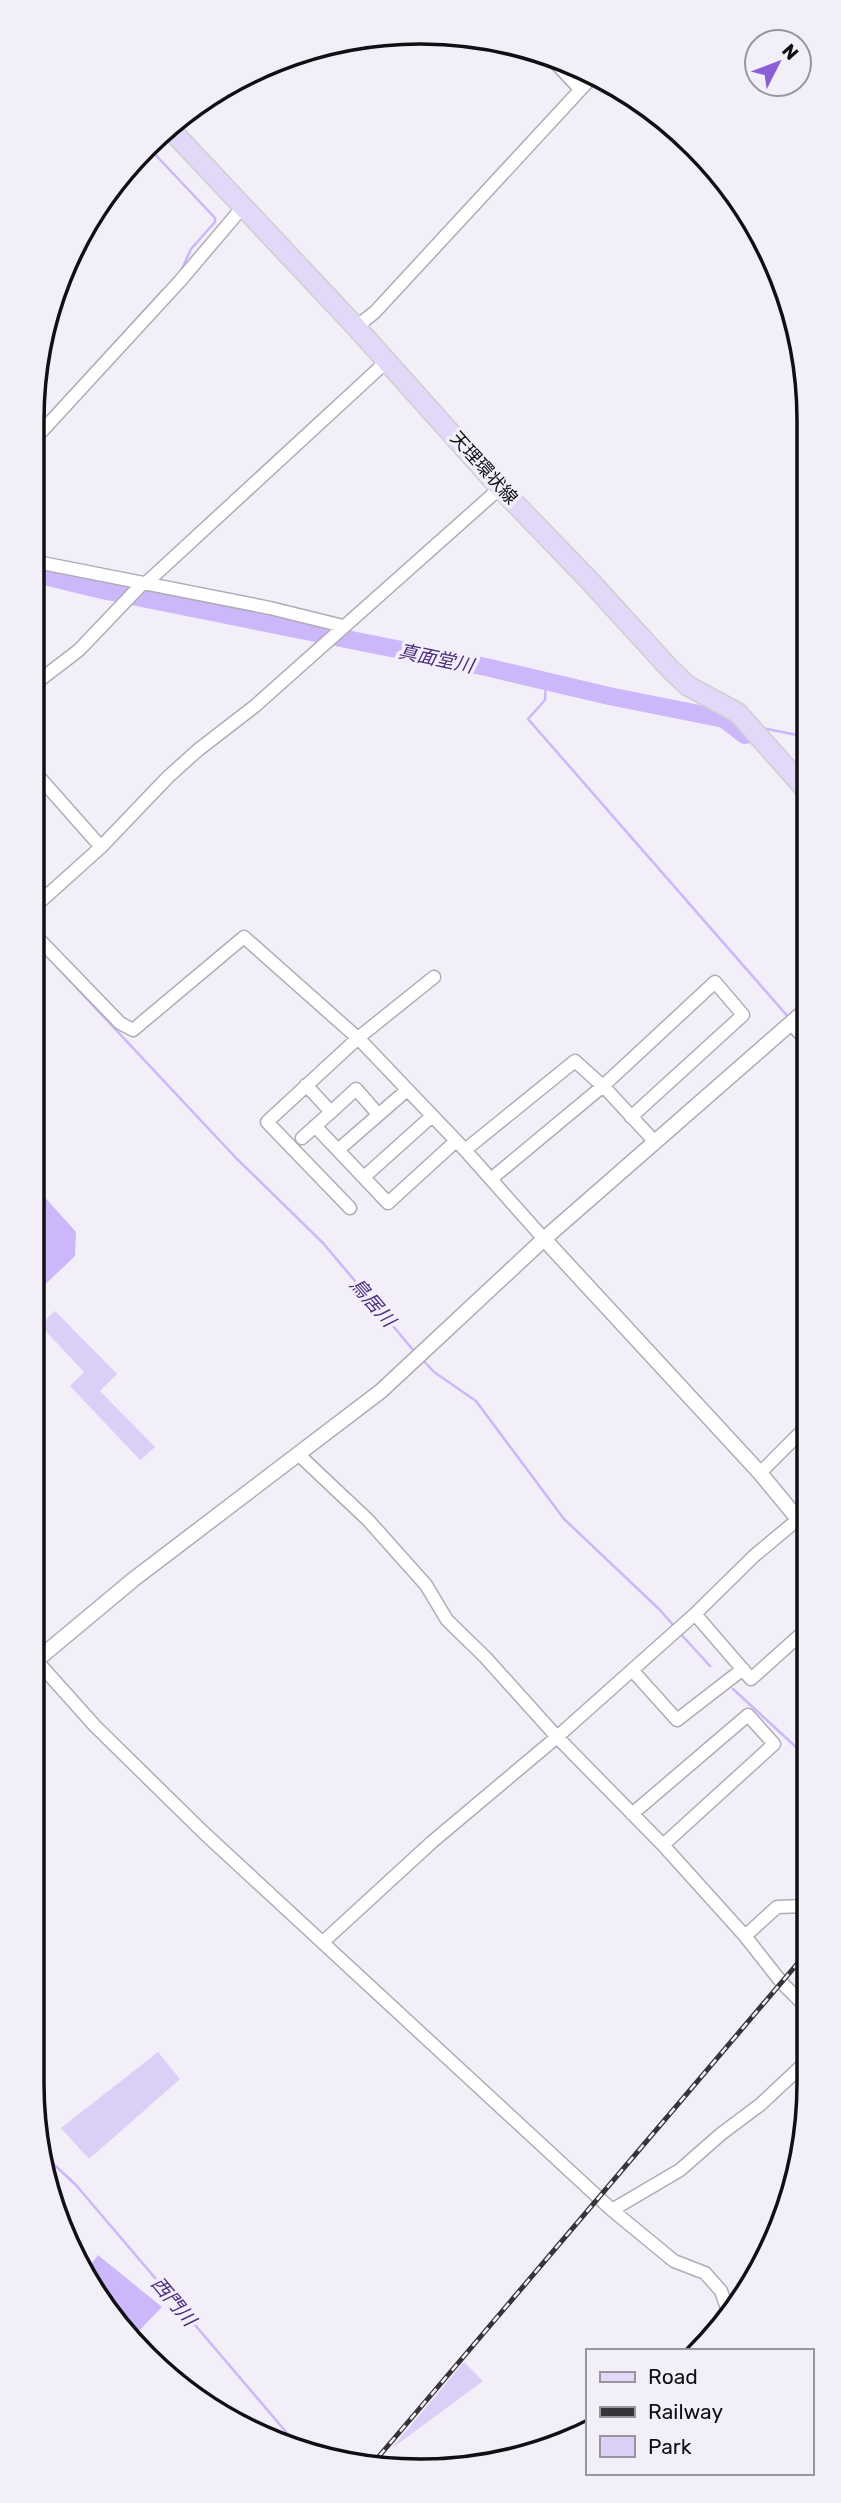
<svg xmlns="http://www.w3.org/2000/svg" width="841" height="2503" font-family="Rubik,'Noto Sans JP',sans-serif">
  <style>
    .green { fill: #dbcff7 }
    .water { fill: #cdb7fb }
    .lines { fill: none; stroke-linecap: round; stroke-linejoin: round }
    .stream { stroke: #cdb7fb; stroke-width: 2.5 }
    .river { stroke: #cdb7fb; stroke-width: 18 }
    .minor-casing { stroke: #afacb6; stroke-width: 15 }
    .tertiary-casing { stroke: #afacb6; stroke-width: 17 }
    .primary-casing { stroke: #cfcfd0; stroke-width: 22 }
    .minor { stroke: #fff; stroke-width: 12 }
    .tertiary { stroke: #fff; stroke-width: 14 }
    .primary { stroke: #e2d8f8; stroke-width: 19 }
    .rail-casing { stroke: #363439; stroke-width: 5 }
    .rail { stroke: #f2eff9; stroke-width: 2.5; stroke-dasharray: 8; stroke-linecap: butt }
    .labels { text-anchor: middle; stroke-width: 7; stroke-linejoin: round; paint-order: stroke }
    .street-label { font-size: 18px; fill: #100f13; stroke: #f2eff9 }
    .water-label { font-size: 19px; font-style: italic; fill: #4d2d7b; stroke: #f2eff9 }
    .rim { fill: none; stroke: #100f13; stroke-width: 3.5 }
  </style>
  <rect width="100%" height="100%" fill="#f2eff9"/>
  <path class="green" d="M55 1311 117 1374 100 1391 155 1447 140 1460 70 1386 84 1372 40 1325Z
    M158 2052 180 2079 89 2159 61 2128Z
    M464 2362 483 2381 391 2449Z"/>
  <path class="water" d="M32 1183 76 1232 75 1256 32 1297Z
    M98 2255 162 2307 130 2340 86 2271Z"/>
  <g class="lines">
    <path class="stream" d="M151 150 215 218V222L191 249 181 271
      M32 433 162 291
      M546 680 545 700 528 719 790 1019
      M762 728 807 737
      M745 735 755 747
      M42 951 237 1159 323 1243 414 1351
      M421 1358 434 1372 476 1401 564 1519 660 1610 675 1627
      M679 1632 710 1666
      M733 1689 796 1747 809 1763
      M47 2158 76 2185 298 2446"/>
    <path class="river" d="M32 573 102 590 486 667 609 696 724 719 745 735"/>
    <g class="minor-casing">
      <path id="minor" d="M549 56 580 89
        M356 327 375 312 594 75
        M32 442 180 281 242 208
        M32 561 270 608 343 626
        M145 584 387 361
        M32 686 79 650 142 584
        M32 769 101 847
        M32 909 101 847 168 777 198 750 255 706 500 488
        M32 932 120 1023 133 1030 244 937 360 1040 465 1150 544 1239
        M791 1024 808 1042
        M331 1112 356 1089 378 1114
        M315 1126 388 1203 456 1141
        M302 1138 331 1112 306 1085
        M338 1150 407 1090
        M465 1150 575 1061 606 1089 655 1142
        M364 1177 432 1116
        M491 1179 603 1086 715 982 743 1015 631 1117
        M350 1208 267 1122 358 1038 434 977
        M298 1454 368 1520 426 1585 447 1620 485 1657 557 1737 663 1845 745 1936 782 1983 809 2010
        M760 1473 808 1425
        M798 1519 808 1529
        M695 1614 751 1679 809 1627
        M36 1660 95 1726 203 1832 612 2210 674 2261 705 2273 721 2291 729 2314
        M632 1670 677 1720 743 1669
        M632 1814 748 1715 774 1744 663 1845
        M745 1936 777 1907 805 1906 809 1901
        M323 1942 432 1842 557 1737 695 1614 754 1556 808 1511
        M612 2210 680 2170 721 2134 761 2104 809 2059"/>
    </g>
    <g class="tertiary-casing">
      <path id="tertiary" d="M544 1239 760 1473 798 1519
        M32 1664 134 1579 381 1391 544 1239 807 1009"/>
    </g>
    <g class="primary-casing">
      <path id="primary" d="M172 131 356 327 500 488 588 579 670 669 688 686 738 713 807 791"/>
    </g>
    <use href="#minor" class="minor"/>
    <use href="#tertiary" class="tertiary"/>
    <use href="#primary" class="primary"/>
    <g class="rail-casing">
      <path id="rail" d="M369 2468 809 1950"/>
    </g>
    <use href="#rail" class="rail"/>
  </g>
  <g class="labels">
    <g class="street-label">
      <text transform="translate(484 468) rotate(48)" y="6">天理環状線</text>
    </g>
    <g class="water-label">
      <text transform="translate(436 658) rotate(12)" y="7">真面堂川</text>
      <text transform="translate(373 1302) rotate(49)" y="7">鳥居川</text>
      <text transform="translate(174 2301) rotate(50)" y="7">西門川</text>
    </g>
  </g>
  <path d="M0 0H841V2503H0ZM420 44H421A376 376 0 0 1 797 420V2083A376 376 0 0 1 421 2459H420A376 376 0 0 1 44 2083V420A376 376 0 0 1 420 44Z" fill="#f2eff9" fill-rule="evenodd"/>
  <path class="rim" d="M420 44H421A376 376 0 0 1 797 420V2083A376 376 0 0 1 421 2459H420A376 376 0 0 1 44 2083V420A376 376 0 0 1 420 44Z"/>
  <rect x="586" y="2349" width="228" height="126" fill="#f2eff9" stroke="#98959d" stroke-width="2"/>
  <rect x="600" y="2372" width="35" height="10" fill="#e2d8f8" stroke="#98959d" stroke-width="2"/>
  <text x="648" y="2384" font-size="21" fill="#100f13">Road</text>
  <rect x="600" y="2407" width="35" height="10" fill="#363439" stroke="#98959d" stroke-width="2"/>
  <text x="648" y="2419" font-size="21" fill="#100f13">Railway</text>
  <rect x="600" y="2436" width="35" height="21" fill="#dbcff7" stroke="#98959d" stroke-width="2"/>
  <text x="648" y="2454" font-size="21" fill="#100f13">Park</text>
  <g transform="translate(778 63) rotate(48)"><circle r="33" fill="#f2eff9" stroke="#98959d" stroke-width="2"/>
  <path d="M0-5L12 26L0 18L-12 26Z" fill="#8d5dd6"/>
  <text y="-10" font-size="19" font-weight="bold" text-anchor="middle" fill="#100f13">N</text>
  </g>
</svg>
